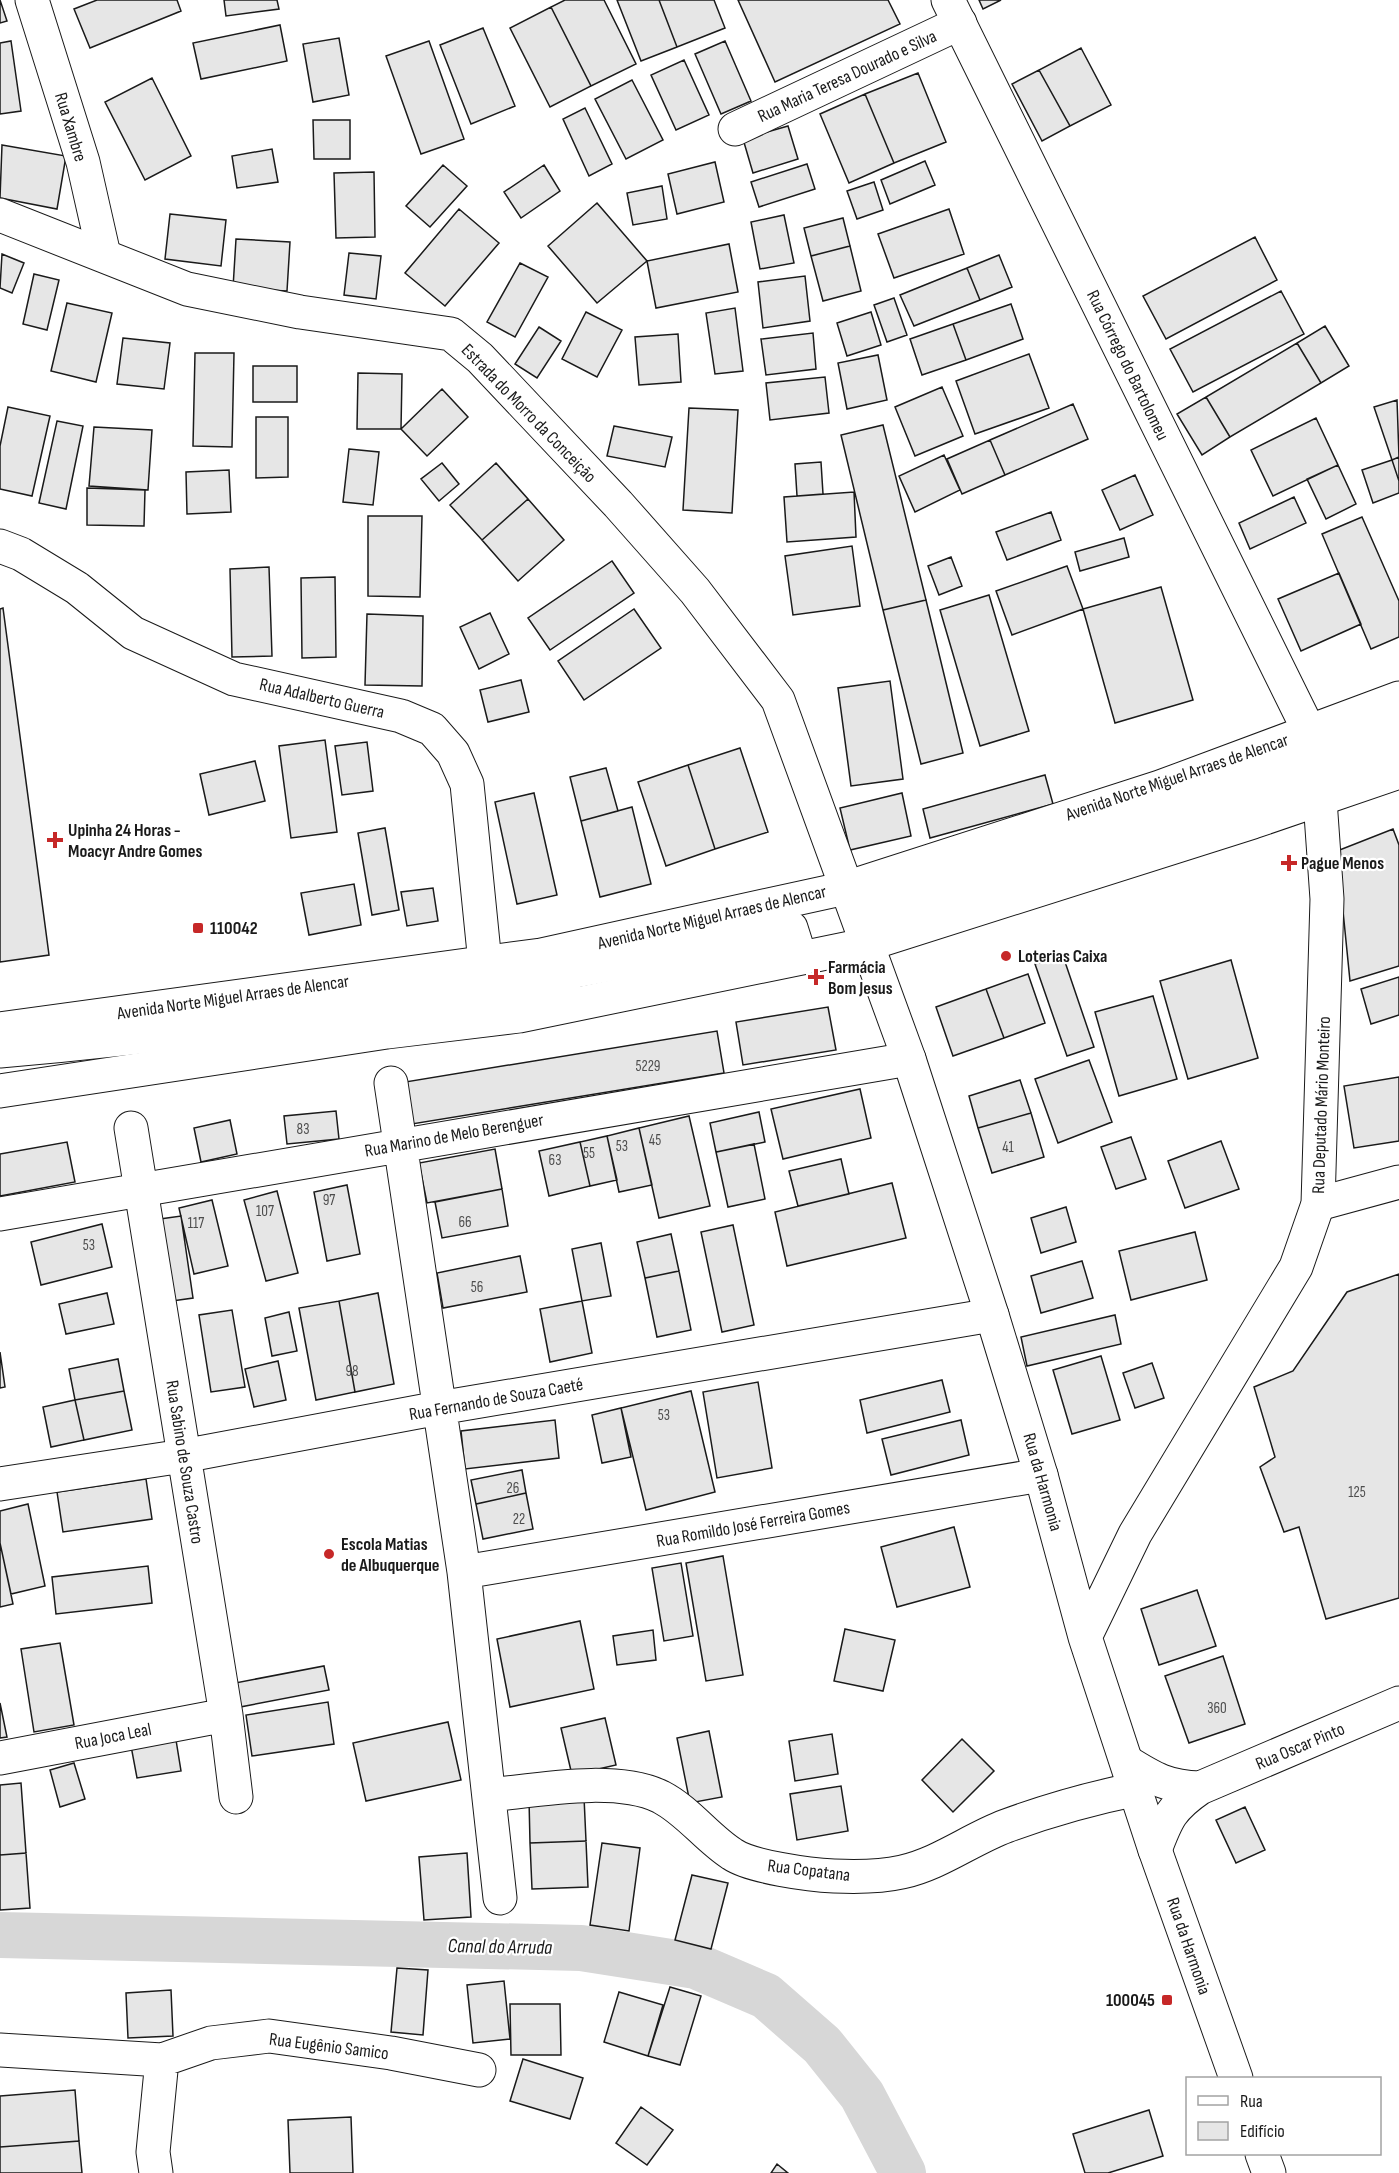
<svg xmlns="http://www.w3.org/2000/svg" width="1399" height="2173" font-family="'Sofia Sans Condensed',sans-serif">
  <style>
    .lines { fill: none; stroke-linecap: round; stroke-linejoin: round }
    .canal { stroke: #d7d7d7; stroke-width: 46 }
    .building { fill: #e6e6e6; stroke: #1a1a1a; stroke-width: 1.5 }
    .street-casing { stroke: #1a1a1a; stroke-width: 35 }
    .secondary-casing { stroke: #1a1a1a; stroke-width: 35 }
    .primary-casing { stroke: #1a1a1a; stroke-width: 35 }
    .street { stroke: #fff; stroke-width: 33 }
    .secondary { stroke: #fff; stroke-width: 33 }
    .primary { stroke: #fff; stroke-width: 33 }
    .poi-dot { fill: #c62828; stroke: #fff; stroke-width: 2 }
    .labels { text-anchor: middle; stroke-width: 4.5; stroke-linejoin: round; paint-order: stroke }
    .number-label { font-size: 15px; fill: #4d4d4d }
    .street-label { font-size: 18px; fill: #1a1a1a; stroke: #fff }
    .poi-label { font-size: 18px; font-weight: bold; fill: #1a1a1a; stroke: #fff; text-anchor: start }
    .water-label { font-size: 20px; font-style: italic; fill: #1a1a1a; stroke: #fff }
  </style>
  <rect width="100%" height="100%" fill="#fff"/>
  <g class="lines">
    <path class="canal" d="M0 1935 581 1948 696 1966 766 1996 822 2045 862 2095 903 2173"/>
  </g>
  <path class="building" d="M0 0 7 21 0 23Z
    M97 0H177L181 11 90 48 74 9Z
    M224 0H277L279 9 226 16Z
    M565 0H604L636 64 591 86 551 7Z
    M617 0H659L677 47 641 61Z
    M659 0H714L725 28 677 47Z
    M738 0H888L900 24 775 82Z
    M979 0H1001L983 9Z
    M551 7 591 86 550 107 510 28Z
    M280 25 287 61 201 79 193 43Z
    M483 28 515 106 471 124 440 45Z
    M339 38 349 95 313 102 303 44Z
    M11 41 21 111 0 114V43Z
    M429 41 464 139 421 154 386 56Z
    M725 41 751 101 721 114 695 54Z
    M1081 48 1111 105 1070 126 1039 70Z
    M684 60 709 115 676 130 651 75Z
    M1039 70 1070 126 1042 141 1012 84Z
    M918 73 946 142 894 163 865 94Z
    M152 78 191 156 145 180 105 102Z
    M632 80 663 140 626 159 595 99Z
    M865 94 894 163 849 183 820 114Z
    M585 108 612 164 589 176 563 119Z
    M313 120H350V159H314Z
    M788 126 798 159 753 173 743 139Z
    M2 145 66 156 57 209 0 198Z
    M272 149 278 182 237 188 232 156Z
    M925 161 935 185 890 204 881 180Z
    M715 162 724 202 677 214 668 174Z
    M807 164 815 189 759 207 751 182Z
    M443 165 467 186 430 227 406 206Z
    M544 165 560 191 521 218 504 192Z
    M374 172 375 237 336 238 334 173Z
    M874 182 883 210 857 219 847 191Z
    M662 186 667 219 633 225 627 193Z
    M597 203 647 261 597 303 548 246Z
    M459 209 499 243 445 306 405 273Z
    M949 209 964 254 894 278 878 234Z
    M170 214 226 220 221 266 165 259Z
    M784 215 794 263 760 269 751 222Z
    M843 218 850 246 811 256 804 228Z
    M1255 237 1277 280 1166 339 1143 296Z
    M236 239 290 242 287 291 233 288Z
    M729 244 738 292 656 308 647 261Z
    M850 246 861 291 823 301 811 256Z
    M349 253 381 256 376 299 344 295Z
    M2 254 24 263 12 293 0 288Z
    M999 255 1012 287 980 300 967 268Z
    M520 263 548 277 515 337 487 322Z
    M967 268 980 300 914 326 900 295Z
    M34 274 59 280 47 330 23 324Z
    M805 276 810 321 763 328 758 282Z
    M1281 291 1304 334 1193 392 1170 349Z
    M894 298 907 335 887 342 874 305Z
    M67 303 112 313 96 382 51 371Z
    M1011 304 1023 339 966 360 953 324Z
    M735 308 743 371 715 374 706 313Z
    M586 312 622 330 597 377 562 359Z
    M871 312 881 345 847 356 837 323Z
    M953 324 966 360 922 375 910 339Z
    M1325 326 1349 366 1321 383 1297 343Z
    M539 327 561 341 537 378 515 364Z
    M813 333 816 369 766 375 761 339Z
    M678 334 681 382 639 385 635 337Z
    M123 338 170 343 164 389 117 384Z
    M1297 343 1321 383 1230 437 1206 397Z
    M195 353H234L232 447 193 446Z
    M1029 354 1049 408 975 434 956 381Z
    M878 355 887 400 847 409 838 363Z
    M253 366H297V402H253Z
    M358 373 402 374 401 429H357Z
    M825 377 829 413 770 420 766 383Z
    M942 387 963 436 915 456 895 407Z
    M442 389 468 417 427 456 401 429Z
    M1206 397 1230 437 1202 455 1177 414Z
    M1397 400 1399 457 1392 460 1374 407Z
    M1073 404 1088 439 1005 475 990 440Z
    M8 407 50 416 32 496 0 489V446Z
    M689 408 738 410 732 513 683 510Z
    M256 417H288V477L256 478Z
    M1316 418 1338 465 1273 496 1251 450Z
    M57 421 83 426 66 509 39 503Z
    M883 425 926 600 883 610 841 435Z
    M614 426 672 437 665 467 607 456Z
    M94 427 152 430 148 490 89 486Z
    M990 440 1005 475 962 494 947 459Z
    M349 449 379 452 373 505 343 502Z
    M944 455 960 490 915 512 899 476Z
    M1399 457V481L1392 460Z
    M1392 460 1399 481V493L1373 503 1362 470Z
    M821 462 823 494 797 496 795 464Z
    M442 463 459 484 439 501 421 479Z
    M496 463 528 499 482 540 450 505Z
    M1338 465 1356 504 1326 519 1307 479Z
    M229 470 231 512 187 514 186 472Z
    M1135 475 1153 515 1120 530 1102 490Z
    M87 488 145 490 144 526 87 525Z
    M854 492 856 537 787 542 784 497Z
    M1294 497 1306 523 1250 549 1239 523Z
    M528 499 564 540 518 581 482 540Z
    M1051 512 1061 540 1007 560 996 532Z
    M368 516H422L420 597 368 596Z
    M1362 517 1399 601V637L1371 649 1322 534Z
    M1124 538 1129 557 1080 571 1075 552Z
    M852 546 860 606 793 615 785 556Z
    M951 557 962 586 939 595 928 566Z
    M612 561 634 593 550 650 528 618Z
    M1067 566 1083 609 1012 635 996 591Z
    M269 567 272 656 232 657 230 569Z
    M1339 573 1361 624 1301 651 1278 599Z
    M335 577 336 657 302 658 301 578Z
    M1161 587 1193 700 1115 723 1083 609Z
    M989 595 1029 731 980 746 940 610Z
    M926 600 963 753 921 764 883 610Z
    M3 608 49 955 0 962V609Z
    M634 609 661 648 584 700 558 661Z
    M490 613 509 654 479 669 460 627Z
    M367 614 423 616 422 686 365 685Z
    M521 680 529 712 488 722 480 690Z
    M890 681 903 779 851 786 838 688Z
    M325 740 337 832 291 838 279 746Z
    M367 742 373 791 342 795 335 746Z
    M740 748 768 832 715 849 688 765Z
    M255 761 265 801 209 815 200 774Z
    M688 765 715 849 666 866 638 782Z
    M606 768 618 811 581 821 570 777Z
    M1045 775 1053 804 930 838 923 809Z
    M534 793 557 895 517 904 495 802Z
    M902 793 911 836 850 850 840 808Z
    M632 807 651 884 600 897 581 821Z
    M385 828 399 910 372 915 358 833Z
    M1393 829 1399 845V966L1350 981 1337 851Z
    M354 884 361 925 309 935 301 893Z
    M433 888 438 921 407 926 401 892Z
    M1063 956 1094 1047 1067 1056 1035 964Z
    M1231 960 1258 1058 1188 1079 1160 981Z
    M1028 974 1045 1023 1004 1038 986 989Z
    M1399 977V1015L1371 1024 1361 989Z
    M986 989 1004 1038 953 1056 936 1007Z
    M1153 996 1177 1079 1119 1096 1095 1012Z
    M828 1007 836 1050 743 1065 736 1022Z
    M717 1031 724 1073 412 1124 405 1082Z
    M1089 1060 1112 1122 1058 1143 1035 1079Z
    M1399 1077V1141L1354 1148 1344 1086Z
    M1020 1080 1031 1113 978 1128 969 1096Z
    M860 1089 871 1138 783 1159 771 1109Z
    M336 1111 339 1139 287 1144 284 1116Z
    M759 1112 765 1142 716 1152 710 1123Z
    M1031 1113 1044 1157 992 1173 978 1128Z
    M689 1116 710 1206 659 1218 639 1128Z
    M230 1120 237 1154 201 1162 194 1128Z
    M639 1128 652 1185 619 1192 607 1136Z
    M607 1136 617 1180 590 1186 580 1142Z
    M1131 1137 1146 1179 1116 1189 1101 1147Z
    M1221 1141 1239 1189 1185 1208 1168 1161Z
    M67 1142 75 1182 0 1196V1154Z
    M580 1142 590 1186 549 1196 539 1151Z
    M754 1144 765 1199 728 1207 716 1152Z
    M495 1149 502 1189 427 1203 419 1163Z
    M841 1159 849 1194 798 1206 789 1171Z
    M892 1183 906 1238 787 1266 775 1212Z
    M347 1185 360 1254 327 1261 314 1192Z
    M502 1189 508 1226 442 1238 435 1202Z
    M277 1191 298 1273 266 1281 244 1200Z
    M212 1200 228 1266 194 1274 179 1208Z
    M1066 1207 1076 1242 1041 1253 1031 1218Z
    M181 1216 193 1298 165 1302 153 1220Z
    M102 1224 112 1267 41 1285 31 1242Z
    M733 1225 754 1325 722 1332 701 1232Z
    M1195 1232 1207 1280 1131 1300 1119 1251Z
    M671 1234 679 1271 645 1278 637 1242Z
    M601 1243 611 1296 582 1301 572 1249Z
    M520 1256 527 1292 443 1308 437 1273Z
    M1082 1261 1093 1298 1041 1313 1031 1276Z
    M679 1271 691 1330 657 1337 645 1278Z
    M1399 1274V1598L1326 1619 1299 1527 1284 1532 1260 1467 1275 1457 1254 1387 1293 1371 1347 1292Z
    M107 1293 114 1324 66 1334 59 1304Z
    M378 1293 394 1384 355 1392 339 1301Z
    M339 1301 355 1392 316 1400 299 1308Z
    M582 1301 592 1353 550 1362 540 1309Z
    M232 1310 245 1387 211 1392 199 1315Z
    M289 1312 297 1351 272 1356 265 1318Z
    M1115 1315 1121 1344 1027 1366 1021 1337Z
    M0 1352 5 1387 0 1388Z
    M1101 1356 1120 1420 1072 1434 1053 1370Z
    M118 1359 124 1391 75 1400 69 1369Z
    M278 1361 286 1400 254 1407 245 1369Z
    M1152 1363 1164 1398 1135 1408 1123 1373Z
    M942 1380 950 1412 867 1433 860 1400Z
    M758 1382 772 1468 717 1478 703 1392Z
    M124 1391 132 1430 84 1440 75 1400Z
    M691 1391 715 1492 646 1510 621 1408Z
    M75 1400 84 1440 51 1447 43 1407Z
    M621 1408 631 1457 602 1463 592 1415Z
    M555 1420 559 1458 465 1469 461 1431Z
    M961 1420 969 1455 891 1475 882 1439Z
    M522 1470 526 1493 476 1504 471 1480Z
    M146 1479 152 1519 63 1532 57 1492Z
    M526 1493 533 1529 483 1539 476 1504Z
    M28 1504 45 1586 11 1594 0 1543V1511Z
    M954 1527 970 1587 897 1607 881 1547Z
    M0 1543 13 1604 0 1607Z
    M723 1556 743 1675 706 1681 686 1563Z
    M681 1563 693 1636 664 1641 652 1568Z
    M148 1566 152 1603 56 1614 52 1577Z
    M1197 1590 1216 1646 1159 1665 1141 1609Z
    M580 1621 594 1689 510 1707 497 1639Z
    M845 1629 895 1640 883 1691 834 1681Z
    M653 1630 656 1660 617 1665 613 1636Z
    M60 1643 74 1725 34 1732 21 1649Z
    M1223 1656 1245 1724 1189 1743 1165 1676Z
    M324 1666 329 1690 240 1707 235 1683Z
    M328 1702 334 1744 252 1756 246 1715Z
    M0 1703 7 1737 0 1738Z
    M605 1718 616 1765 572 1775 561 1728Z
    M448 1722 461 1780 366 1801 353 1743Z
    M709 1731 722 1797 690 1803 677 1738Z
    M832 1734 838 1774 795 1781 789 1741Z
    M962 1739 994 1771 953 1812 922 1780Z
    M176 1740 181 1771 137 1778 131 1746Z
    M74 1763 85 1799 60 1807 50 1770Z
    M21 1783 26 1853 0 1855V1785Z
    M841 1786 848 1831 797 1840 790 1794Z
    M584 1797 586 1841 530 1843 529 1799Z
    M1245 1807 1265 1850 1236 1863 1216 1820Z
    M586 1841 588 1887 532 1889 530 1843Z
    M602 1843 640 1848 629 1931 590 1925Z
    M26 1853 30 1908 0 1910V1855Z
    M467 1853 471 1917 424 1920 419 1857Z
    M692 1875 728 1883 711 1949 675 1940Z
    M397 1968 428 1970 423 2035 391 2032Z
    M504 1981 510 2039 473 2043 467 1985Z
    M670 1987 701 1996 680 2065 648 2056Z
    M171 1990 173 2036 128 2038 126 1993Z
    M619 1992 663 2005 648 2056 604 2042Z
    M510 2004H560L561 2055H511Z
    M523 2059 583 2078 570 2119 510 2101Z
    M75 2090 79 2141 0 2147V2096Z
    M641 2107 673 2130 647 2165 616 2143Z
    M1149 2110 1163 2156 1108 2173H1085L1073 2134Z
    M351 2117 353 2173H290L288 2120Z
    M79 2141 82 2173H0V2147Z
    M777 2164 788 2173H771Z"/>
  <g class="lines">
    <g class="street-casing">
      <path id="street" d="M32 0 83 162 104 255
        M735 129 960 23
        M0 546 21 554 77 588 133 633 234 679 401 716 432 729 453 753 467 784 485 963
        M1399 723 1332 750 1337 773 1399 752
        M1288 766 1296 793 874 920 871 897 1068 846Z
        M467 1007 564 991
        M0 1051C266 1028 530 984 791 928L797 947 759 954
        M391 1083 464 1572 500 1898
        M131 1128 226 1715 236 1797
        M1318 1204 1399 1182
        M0 1214 909 1059
        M0 1484 183 1456 439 1408 992 1315
        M464 1572 1041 1475
        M0 1758 226 1715
        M1127 1762C1154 1779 1168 1787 1200 1788L1399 1703
        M490 1795C538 1790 616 1775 661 1797 688 1811 707 1838 732 1854 751 1867 810 1875 834 1876 856 1877 880 1877 902 1872 939 1864 971 1839 1006 1826 1049 1810 1092 1798 1137 1789
        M1155 1850C1167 1818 1171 1808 1200 1788
        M0 2050 162 2060 211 2043 269 2036 391 2053 479 2070
        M156 2173 153 2152 162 2060"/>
    </g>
    <g class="secondary-casing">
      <path id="secondary" d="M948 0 1309 731 1320 800 1327 899 1318 1204 1296 1267 1135 1534 1085 1637
        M0 215 187 289 300 312 451 334 480 358 618 504 695 591 778 700 909 1059 992 1315 1041 1475 1085 1637 1155 1850 1236 2078
        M1262 2154 1269 2173"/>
    </g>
    <g class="primary-casing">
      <path id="primary" d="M0 1029 541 955 846 888 1160 787 1399 698
        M0 1091 387 1032 519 1016 865 945 1253 822 1399 772"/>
    </g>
    <use href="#street" class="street"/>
    <use href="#secondary" class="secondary"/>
    <use href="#primary" class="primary"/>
  </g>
  <g class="poi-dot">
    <path d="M52 831h6v6h6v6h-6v6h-6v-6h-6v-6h6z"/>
    <path d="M1286 854h6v6h6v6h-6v6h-6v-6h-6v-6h6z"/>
    <rect x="192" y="922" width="12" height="12" rx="3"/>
    <circle cx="1006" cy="956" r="6"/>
    <path d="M813 968h6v6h6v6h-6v6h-6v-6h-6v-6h6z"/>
    <circle cx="329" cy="1554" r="6"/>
    <rect x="1161" y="1994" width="12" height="12" rx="3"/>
  </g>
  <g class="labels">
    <g class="number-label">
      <text x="648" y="1071">5229</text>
      <text x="303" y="1134">83</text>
      <text x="655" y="1145">45</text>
      <text x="622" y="1151">53</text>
      <text x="1008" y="1152">41</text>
      <text x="589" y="1158">55</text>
      <text x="555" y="1165">63</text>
      <text x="329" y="1205">97</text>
      <text x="265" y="1216">107</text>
      <text x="465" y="1227">66</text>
      <text x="196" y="1228">117</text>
      <text x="89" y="1250">53</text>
      <text x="477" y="1292">56</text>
      <text x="352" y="1376">98</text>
      <text x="664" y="1420">53</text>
      <text x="513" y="1493">26</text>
      <text x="1357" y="1497">125</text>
      <text x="519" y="1524">22</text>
      <text x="1217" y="1713">360</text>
    </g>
    <g class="street-label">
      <text transform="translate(847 76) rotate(-25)" y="6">Rua Maria Teresa Dourado e Silva</text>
      <text transform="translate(71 127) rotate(73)" y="6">Rua Xambre</text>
      <text transform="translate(1128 365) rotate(64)" y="6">Rua Córrego do Bartolomeu</text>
      <text transform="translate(529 413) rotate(46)" y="6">Estrada do Morro da Conceição</text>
      <text transform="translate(322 698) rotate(13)" y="6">Rua Adalberto Guerra</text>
      <text transform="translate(1177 777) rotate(-19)" y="6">Avenida Norte Miguel Arraes de Alencar</text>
      <text transform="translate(712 917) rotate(-13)" y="6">Avenida Norte Miguel Arraes de Alencar</text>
      <text transform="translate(233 997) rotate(-8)" y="6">Avenida Norte Miguel Arraes de Alencar</text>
      <text transform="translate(1321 1105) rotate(-88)" y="6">Rua Deputado Mário Monteiro</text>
      <text transform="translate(454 1135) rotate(-10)" y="6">Rua Marino de Melo Berenguer</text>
      <text transform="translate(496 1399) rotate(-10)" y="6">Rua Fernando de Souza Caeté</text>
      <text transform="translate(185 1462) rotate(81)" y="6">Rua Sabino de Souza Castro</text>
      <text transform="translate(1043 1482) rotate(74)" y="6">Rua da Harmonia</text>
      <text transform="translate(753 1524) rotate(-10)" y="6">Rua Romildo José Ferreira Gomes</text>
      <text transform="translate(113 1736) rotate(-11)" y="6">Rua Joca Leal</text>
      <text transform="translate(1300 1746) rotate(-23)" y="6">Rua Oscar Pinto</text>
      <text transform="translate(809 1870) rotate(7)" y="6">Rua Copatana</text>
      <text transform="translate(1189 1946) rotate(71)" y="6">Rua da Harmonia</text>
      <text transform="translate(329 2046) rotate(7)" y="6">Rua Eugênio Samico</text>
    </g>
    <g class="poi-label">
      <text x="68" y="836">Upinha 24 Horas -<tspan x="68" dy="21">Moacyr Andre Gomes</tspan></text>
      <text x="1301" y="869">Pague Menos</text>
      <text x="210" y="934">110042</text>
      <text x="1018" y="962">Loterias Caixa</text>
      <text x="828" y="973">Farmácia<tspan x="828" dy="21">Bom Jesus</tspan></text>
      <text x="341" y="1550">Escola Matias<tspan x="341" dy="21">de Albuquerque</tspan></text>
      <text x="1155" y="2006" text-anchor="end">100045</text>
    </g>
    <g class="water-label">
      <text transform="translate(500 1946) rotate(1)" y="7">Canal do Arruda</text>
    </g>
  </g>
  <rect x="1186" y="2077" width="195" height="78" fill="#ffffff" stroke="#a3a3a3" stroke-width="1.5"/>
  <rect x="1198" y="2096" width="30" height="9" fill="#ffffff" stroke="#a3a3a3" stroke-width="1.5"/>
  <text x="1240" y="2107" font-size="18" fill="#1a1a1a">Rua</text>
  <rect x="1198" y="2122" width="30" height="18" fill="#e6e6e6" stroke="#a3a3a3" stroke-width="1.5"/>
  <text x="1240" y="2137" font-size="18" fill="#1a1a1a">Edifício</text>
</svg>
